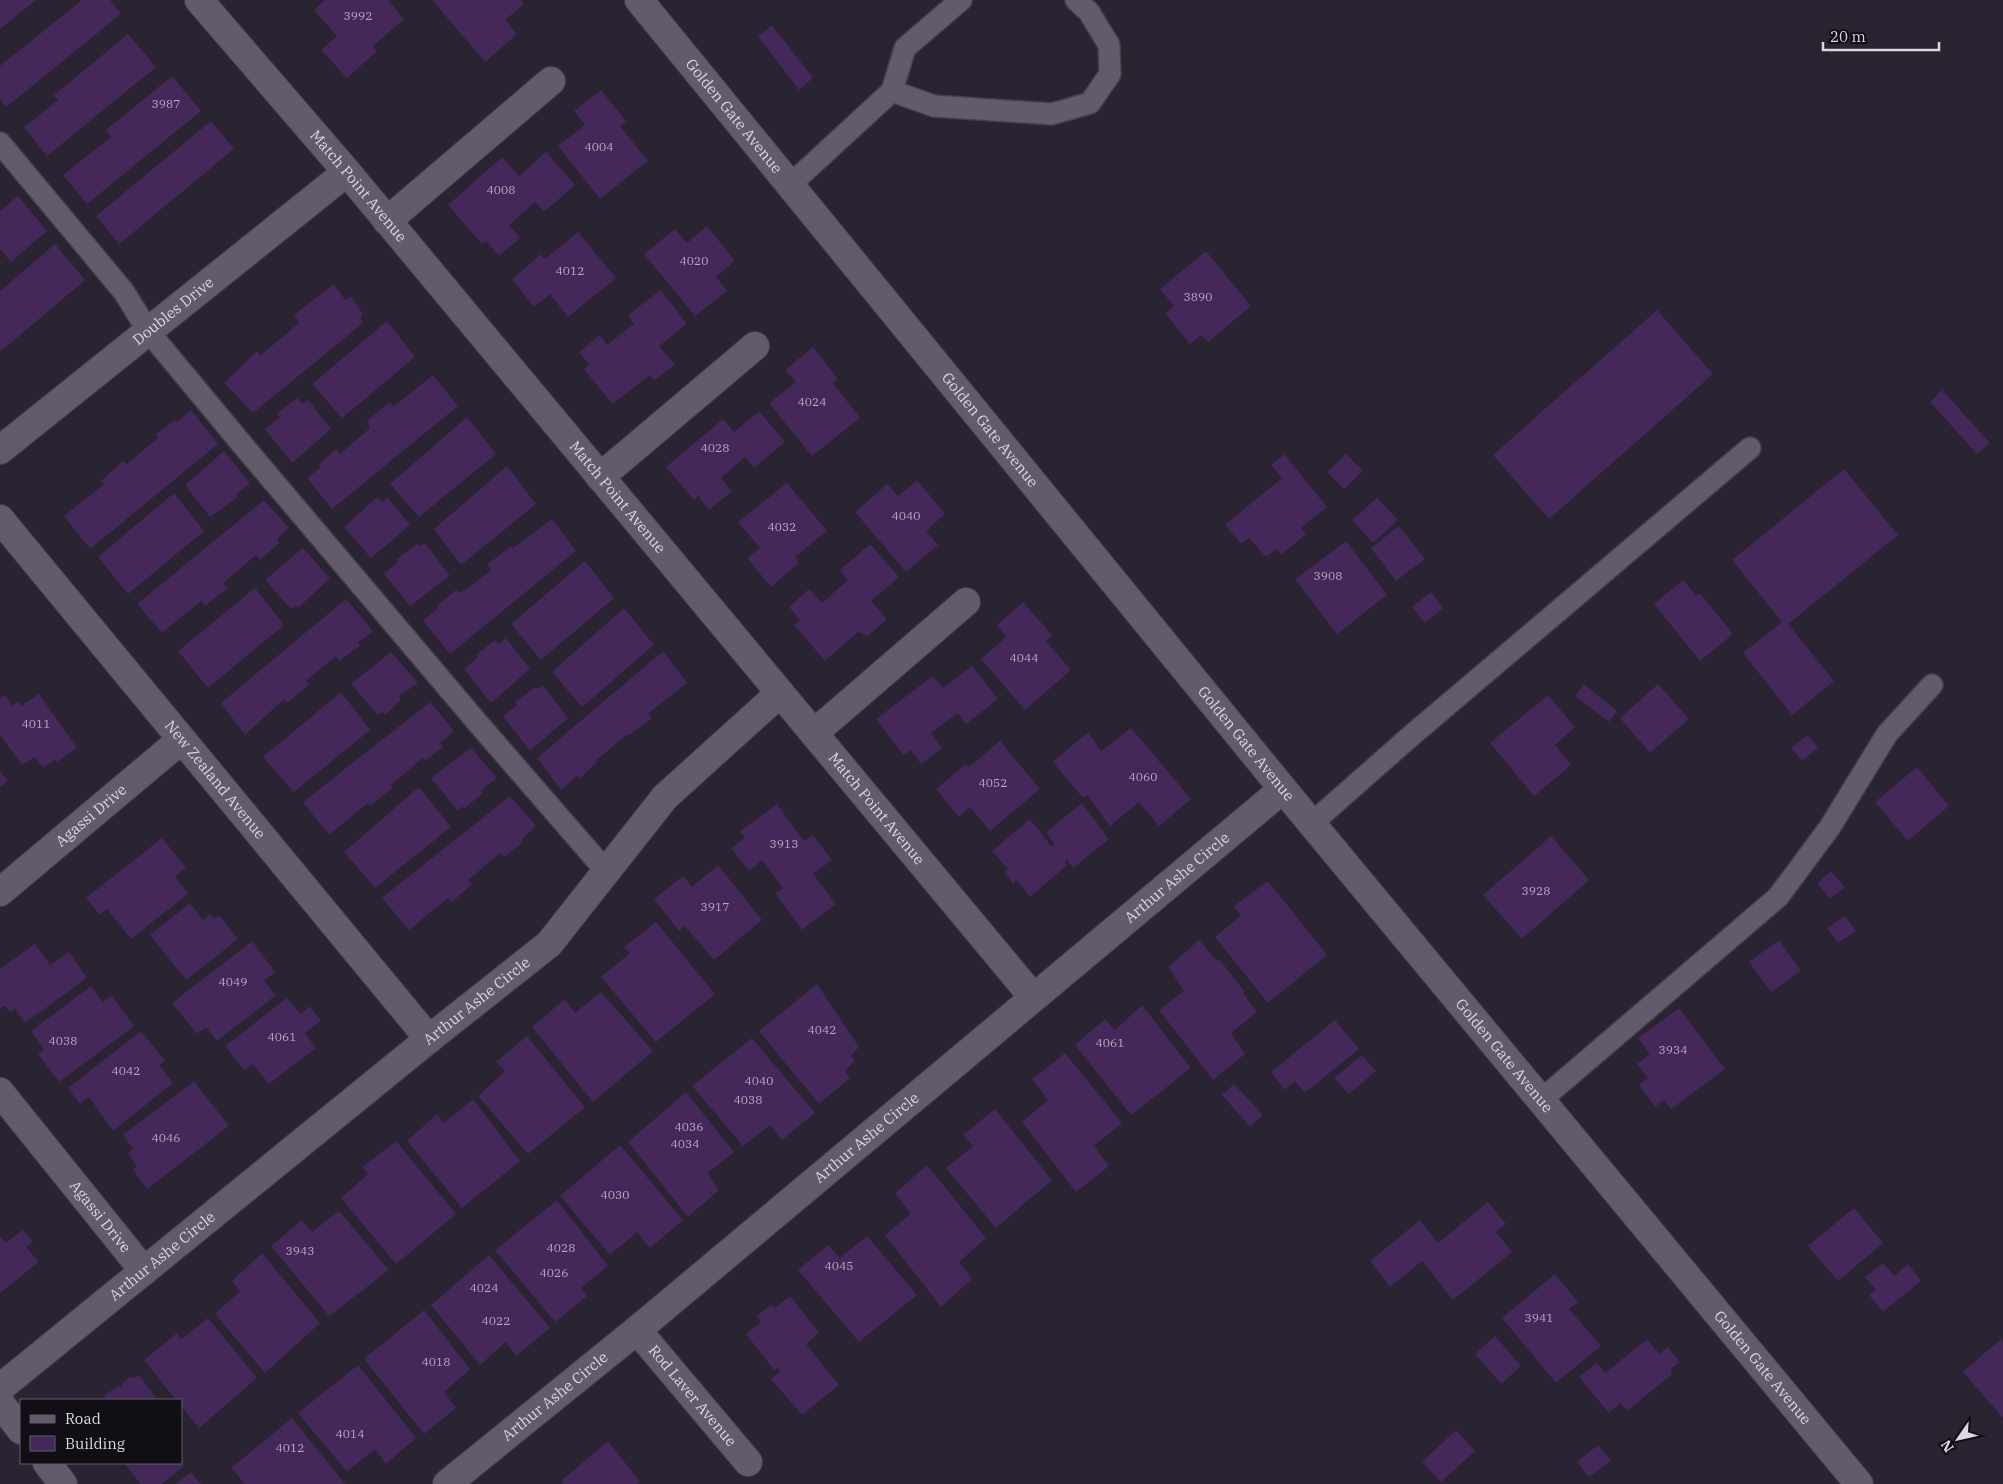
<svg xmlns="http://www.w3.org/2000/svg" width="2003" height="1484" font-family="'IBM Plex Serif',serif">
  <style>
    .building { fill: #432859 }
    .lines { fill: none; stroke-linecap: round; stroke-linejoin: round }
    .lane-casing { stroke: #433d49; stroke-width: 24 }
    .street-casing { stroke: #433d49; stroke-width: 30 }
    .lane { stroke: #635a6c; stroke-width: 21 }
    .street { stroke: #635a6c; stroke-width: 28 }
    .labels { text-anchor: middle; stroke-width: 4; stroke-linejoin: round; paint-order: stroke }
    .number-label { font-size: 12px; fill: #b6abbf }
    .street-label { font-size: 15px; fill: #dcd7e1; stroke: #110e15 }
  </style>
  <rect width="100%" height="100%" fill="#2a2332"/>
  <path class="building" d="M0 0H36L0 29Z
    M82 0H110L121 14 6 107 0 99V66Z
    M325 0H388L404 19 373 46 377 51 347 78 321 50 337 36 314 10Z
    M432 0H521L524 4 505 20 517 34 485 62Z
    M772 25 813 78 799 90 758 36Z
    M128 34 156 67 47 156 24 127 58 100 54 95Z
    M172 76 201 111 87 204 63 175 111 137 106 130Z
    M601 90 626 121 620 126 648 161 600 199 558 146 585 125 574 111Z
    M211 121 234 149 119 244 96 216Z
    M546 152 575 185 544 212 535 202 509 225 520 238 499 256 486 241 482 244 448 205 502 157 519 176Z
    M18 196 47 231 11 262 0 249V211Z
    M707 226 735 261 716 277 727 291 695 316 644 254 675 229 687 243Z
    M578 232 616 278 568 317 550 294 534 307 512 279 541 254 545 259Z
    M55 244 85 280 0 352V291Z
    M1206 251 1251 306 1208 342 1201 335 1190 344 1165 313 1174 306 1160 289Z
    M334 284 345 300 351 296 363 314 360 317 363 323 253 413 224 383 257 351 260 356 299 323 294 315Z
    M661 290 687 324 659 346 675 365 654 380 650 375 612 404 584 369 589 365 579 352 600 335 607 345 634 324 628 315Z
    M1657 310 1713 374 1549 519 1493 455Z
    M387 321 415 357 342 418 312 384Z
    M813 347 838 379 833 383 860 418 812 456 769 403 796 382 785 370Z
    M433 375 458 406 332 509 307 478 321 467 319 464 336 449 340 454 370 428 367 421 390 402 393 407Z
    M1942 390 1990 443 1977 454 1930 402Z
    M297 398 302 404 308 400 331 429 292 463 265 429 280 417 277 413Z
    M191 410 218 444 90 549 64 516 104 484 101 481 123 461 127 464 158 438 156 435 174 420 177 422Z
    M759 411 785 442 754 468 745 457 721 478 732 491 709 510 698 496 694 500 666 467 723 419 734 432Z
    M467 417 496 454 419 517 390 484Z
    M224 451 250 483 236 494 238 497 210 517 185 485Z
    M1284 454 1327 507 1301 528 1306 534 1281 555 1276 549 1266 557 1249 538 1241 544 1225 525 1282 478 1271 465Z
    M1346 454 1363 471 1344 489 1327 472Z
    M507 466 536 504 461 565 434 529Z
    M1844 469 1898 535 1788 624 1834 681 1792 715 1743 653 1782 622 1732 560Z
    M917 480 945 514 926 531 938 545 906 572 855 512 887 484 898 496Z
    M787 483 827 531 795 557 799 563 771 587 747 558 760 548 738 522Z
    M174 493 204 531 128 594 98 557Z
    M377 497 383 502 387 497 410 525 371 558 344 527Z
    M1377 498 1398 520 1373 543 1352 520Z
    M264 500 289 528 277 539 279 543 260 560 256 555 223 583 228 588 205 606 201 601 162 633 137 604Z
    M552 519 576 551 450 654 423 621 438 608 437 606 456 590 461 593 491 570 487 565 511 546 512 549Z
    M1399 526 1425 559 1396 581 1371 548Z
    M1346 541 1387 595 1337 634 1295 579Z
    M425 543 450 576 410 606 384 574 398 562 396 559 418 544 419 546Z
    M870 544 899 577 871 601 887 619 868 636 858 632 825 661 794 625 800 620 789 607 809 589 822 603 848 580 840 570Z
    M303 548 330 578 298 608 296 605 291 609 265 580Z
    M585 561 614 598 541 660 511 624Z
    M1683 580 1696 596 1700 593 1733 634 1700 661 1654 604Z
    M255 588 284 625 208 688 178 651Z
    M1431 592 1443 608 1425 623 1412 607Z
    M346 599 373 631 358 643 360 646 339 661 336 656 306 681 309 685 287 703 284 699 245 735 221 703Z
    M1023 602 1052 635 1046 641 1071 670 1025 710 981 659 1006 637 997 625Z
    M624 608 654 645 582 707 552 672Z
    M506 638 530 669 491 703 464 669 478 657 476 655 495 640 499 645Z
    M663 651 687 683 649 713 652 718 630 735 628 734 596 760 597 762 579 779 577 776 561 790 537 758Z
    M391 652 418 683 399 696 401 700 385 715 382 712 378 715 351 684Z
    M972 666 998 699 966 724 958 713 931 733 942 748 921 764 911 750 903 755 876 719 933 676 943 688Z
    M1584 684 1617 711 1609 722 1575 696Z
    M1658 684 1689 719 1650 753 1620 718Z
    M543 685 568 718 530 751 503 716 517 705 515 702 535 687 538 689Z
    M341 692 370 730 294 792 263 757Z
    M39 694 77 748 57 762 55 759 43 768 35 757 22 765 0 735V698L5 695 12 706 18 701 21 706Z
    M1548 695 1575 727 1555 745 1571 765 1534 796 1490 743Z
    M430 702 454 731 440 743 443 747 425 761 423 758 391 785 393 787 370 806 368 803 329 835 303 802Z
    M1131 728 1191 799 1159 826 1139 802 1110 826 1087 795 1083 798 1053 762 1088 732 1101 751Z
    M1808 735 1818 748 1802 761 1791 748Z
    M1000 741 1040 789 990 831 970 807 959 817 936 789 966 764 969 767Z
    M471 748 497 778 481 790 483 793 464 809 462 806 458 811 431 778Z
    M1917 767 1949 806 1908 841 1875 802Z
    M0 771 8 781 0 787Z
    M419 787 451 827 375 888 344 852Z
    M510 796 536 826 521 840 523 842 504 857 500 853 468 880 472 884 452 902 448 898 409 930 382 898Z
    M1082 803 1109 839 1073 868 1067 860 1065 862 1067 865 1030 897 1016 879 1013 884 1004 872 1008 869 992 851 1030 819 1052 847 1054 844 1046 832Z
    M777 804 804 841 813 835 832 860 813 874 836 904 802 930 775 893 783 888 762 860 749 871 731 848 745 838 740 831Z
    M1551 836 1589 880 1522 939 1483 895Z
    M162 838 186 868 175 876 188 894 131 939 107 909 100 915 86 898Z
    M718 865 762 920 714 960 685 926 679 931 654 899 683 876 692 887Z
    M1831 871 1845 887 1830 899 1817 883Z
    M1268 881 1327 955 1268 1003 1215 937 1241 916 1234 906Z
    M190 903 203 920 210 914 215 919 219 915 238 939 186 980 150 935Z
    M1845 916 1856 931 1838 943 1827 928Z
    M656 922 715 994 656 1042 601 977 630 953 624 947Z
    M1199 940 1217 961 1219 959 1245 992 1243 993 1257 1012 1231 1033 1245 1054 1213 1080 1159 1010 1184 991 1168 967Z
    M1779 940 1801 971 1771 992 1749 962Z
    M252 941 275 972 264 981 276 995 217 1041 206 1027 197 1034 172 1003Z
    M35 944 50 965 69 952 87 978 25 1023 15 1009 10 1012 5 1006 0 1009V969Z
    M817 984 859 1047 851 1056 855 1061 845 1071 850 1078 819 1104 759 1031Z
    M91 986 103 1002 112 996 134 1026 59 1082 38 1054 44 1050 31 1031Z
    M601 992 653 1051 593 1102 532 1027 565 999 575 1013Z
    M287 998 301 1014 310 1006 321 1021 305 1033 316 1048 269 1084 253 1064 244 1070 225 1046Z
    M1142 1005 1191 1068 1131 1115 1075 1045 1105 1019 1115 1030Z
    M1679 1008 1725 1069 1671 1109 1664 1100 1655 1107 1639 1085 1648 1078 1637 1064 1650 1054 1638 1038Z
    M1335 1020 1359 1049 1305 1093 1295 1081 1285 1090 1271 1072Z
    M141 1031 165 1061 159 1065 173 1083 113 1131 89 1097 80 1104 68 1088Z
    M527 1036 585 1107 528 1154 478 1096 505 1071 496 1062Z
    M752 1038 815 1113 782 1140 770 1125 743 1146 692 1086Z
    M1065 1053 1122 1123 1094 1146 1109 1166 1076 1192 1022 1122 1048 1100 1032 1079Z
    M1362 1055 1376 1071 1349 1094 1334 1078Z
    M194 1081 229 1126 147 1189 133 1170 137 1167 128 1154 133 1149 123 1135Z
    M1234 1084 1263 1115 1250 1127 1222 1095Z
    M686 1092 734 1152 708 1173 719 1190 688 1217 628 1142Z
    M473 1099 520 1161 462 1208 407 1141 437 1114 444 1123Z
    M995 1109 1052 1180 996 1228 946 1168 973 1146 963 1135Z
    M396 1141 456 1214 396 1264 341 1198 368 1174 362 1167Z
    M620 1145 683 1220 650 1248 637 1232 610 1255 560 1196Z
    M927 1165 986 1238 959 1262 972 1279 941 1307 885 1235 911 1214 895 1193Z
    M557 1200 608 1266 581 1288 587 1296 555 1322 495 1250Z
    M1488 1202 1506 1224 1496 1232 1512 1252 1453 1300 1422 1261 1390 1287 1370 1261 1420 1220 1438 1243Z
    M1854 1208 1883 1243 1838 1281 1808 1246Z
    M339 1211 389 1270 329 1316 271 1246 302 1220 312 1232Z
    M23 1230 33 1242 26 1247 39 1262 0 1293V1236L6 1243Z
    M867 1236 917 1295 859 1342 798 1270 828 1245 840 1258Z
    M262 1253 320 1323 265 1373 215 1314 240 1291 232 1281Z
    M489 1255 550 1328 516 1356 506 1342 480 1365 431 1305Z
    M1883 1263 1894 1276 1908 1264 1921 1281 1883 1312 1869 1295 1876 1290 1865 1277Z
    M1555 1274 1578 1302 1569 1309 1601 1346 1556 1383 1502 1318Z
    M790 1296 819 1333 806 1344 839 1385 802 1415 771 1379 780 1371 778 1368 774 1370 746 1334 761 1322 757 1316 771 1305 775 1308Z
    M424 1310 470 1369 444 1392 456 1408 424 1434 364 1359Z
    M208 1318 257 1378 199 1428 181 1406V1400H176L144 1360 177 1333 181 1339Z
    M1495 1336 1521 1366 1501 1384 1475 1354Z
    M1647 1339 1659 1354 1668 1347 1680 1362 1671 1369 1672 1374 1627 1411 1620 1403 1609 1413 1579 1377 1597 1363 1605 1373Z
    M2001 1339 2003 1342V1418L1963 1372Z
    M358 1365 416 1438 386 1464 375 1449 347 1472 298 1413Z
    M139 1375 158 1400H108L104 1396 119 1385 122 1388V1383L130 1377 134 1378Z
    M292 1418 345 1484H245L231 1468Z
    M1456 1430 1475 1451 1441 1482 1422 1462Z
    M608 1441 640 1482 637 1484H563L561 1481Z
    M1598 1445 1611 1461 1589 1477 1577 1462Z
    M124 1463H182L184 1466 162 1484H141Z
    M191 1472 201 1484H176Z"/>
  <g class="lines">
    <g class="lane-casing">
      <path id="lane" d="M892 91 934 106 1052 114 1090 103 1110 74 1109 45 1089 12 1076 0
        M0 143 124 292 148 331 246 449 476 721 606 871
        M790 185 892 91 905 48 961 0
        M1311 824 1412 735 1750 448
        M1541 1100 1778 897 1830 827 1887 734 1932 685"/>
    </g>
    <g class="street-casing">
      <g id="street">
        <path id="s1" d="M199 0 347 172 1033 997"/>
        <path id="s2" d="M639 0 1283 789 1859 1484"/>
        <path d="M387 221 551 81"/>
        <path id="s3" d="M0 450 347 172"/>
        <path d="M600 477 755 346"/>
        <path id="s4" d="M0 519 429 1039"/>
        <path d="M814 733 966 602"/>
        <path id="s5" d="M0 892 181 740"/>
        <path id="s6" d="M0 1092 144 1271"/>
        <path id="s7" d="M637 1330 748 1462"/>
        <path id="s8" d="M0 1388 429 1039 549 944 665 797 780 693"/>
        <path d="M0 1403 21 1430"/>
        <path d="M47 1463 63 1484"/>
        <path id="s9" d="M447 1484 637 1330 1283 789"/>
      </g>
    </g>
    <use href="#lane" class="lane"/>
    <use href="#street" class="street"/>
  </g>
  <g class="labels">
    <g class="number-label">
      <text x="358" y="20">3992</text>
      <text x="166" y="108">3987</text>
      <text x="599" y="151">4004</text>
      <text x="501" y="194">4008</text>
      <text x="694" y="265">4020</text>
      <text x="570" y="275">4012</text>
      <text x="1198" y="301">3890</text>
      <text x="812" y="406">4024</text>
      <text x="715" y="452">4028</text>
      <text x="906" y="520">4040</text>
      <text x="782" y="531">4032</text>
      <text x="1328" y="580">3908</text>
      <text x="1024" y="662">4044</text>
      <text x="36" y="728">4011</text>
      <text x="1143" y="781">4060</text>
      <text x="993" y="787">4052</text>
      <text x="784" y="848">3913</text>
      <text x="1536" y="895">3928</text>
      <text x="715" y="911">3917</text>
      <text x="233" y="986">4049</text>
      <text x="822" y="1034">4042</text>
      <text x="282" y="1041">4061</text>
      <text x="63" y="1045">4038</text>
      <text x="1110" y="1047">4061</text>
      <text x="1673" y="1054">3934</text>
      <text x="126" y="1075">4042</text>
      <text x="759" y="1085">4040</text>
      <text x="748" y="1104">4038</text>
      <text x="689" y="1131">4036</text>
      <text x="166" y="1142">4046</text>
      <text x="685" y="1148">4034</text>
      <text x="615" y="1199">4030</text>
      <text x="561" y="1252">4028</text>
      <text x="300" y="1255">3943</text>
      <text x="839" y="1270">4045</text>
      <text x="554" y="1277">4026</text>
      <text x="484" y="1292">4024</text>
      <text x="1539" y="1322">3941</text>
      <text x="496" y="1325">4022</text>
      <text x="436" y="1366">4018</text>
      <text x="350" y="1438">4014</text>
      <text x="290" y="1452">4012</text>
    </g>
    <g class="street-label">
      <text dy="5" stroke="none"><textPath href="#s2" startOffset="150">Golden Gate Avenue</textPath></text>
      <text dy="5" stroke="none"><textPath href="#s1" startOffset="245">Match Point Avenue</textPath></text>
      <text dy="5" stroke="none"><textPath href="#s3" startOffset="222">Doubles Drive</textPath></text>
      <text dy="5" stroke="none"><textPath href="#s2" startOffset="555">Golden Gate Avenue</textPath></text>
      <text dy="5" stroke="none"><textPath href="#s1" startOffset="650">Match Point Avenue</textPath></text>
      <text dy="5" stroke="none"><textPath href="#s2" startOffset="960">Golden Gate Avenue</textPath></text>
      <text dy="5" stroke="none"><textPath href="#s4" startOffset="338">New Zealand Avenue</textPath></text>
      <text dy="5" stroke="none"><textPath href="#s1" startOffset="1055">Match Point Avenue</textPath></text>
      <text dy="5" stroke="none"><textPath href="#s5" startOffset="119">Agassi Drive</textPath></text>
      <text dy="5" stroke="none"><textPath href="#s9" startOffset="949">Arthur Ashe Circle</textPath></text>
      <text dy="5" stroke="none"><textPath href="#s8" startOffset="614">Arthur Ashe Circle</textPath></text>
      <text dy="5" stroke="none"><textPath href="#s2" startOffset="1365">Golden Gate Avenue</textPath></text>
      <text dy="5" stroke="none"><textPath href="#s9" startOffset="544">Arthur Ashe Circle</textPath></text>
      <text dy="5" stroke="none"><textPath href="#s6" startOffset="160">Agassi Drive</textPath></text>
      <text dy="5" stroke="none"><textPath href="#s8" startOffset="209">Arthur Ashe Circle</textPath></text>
      <text dy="5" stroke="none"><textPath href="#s2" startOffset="1770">Golden Gate Avenue</textPath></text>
      <text dy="5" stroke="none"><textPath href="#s7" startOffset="86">Rod Laver Avenue</textPath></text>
      <text dy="5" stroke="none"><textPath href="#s9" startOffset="139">Arthur Ashe Circle</textPath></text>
    </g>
  </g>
  <rect x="20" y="1399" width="162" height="65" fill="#110e15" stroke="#625e67"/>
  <rect x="30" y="1415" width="25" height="8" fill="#635a6c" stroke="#625e67"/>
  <text x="65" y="1424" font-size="15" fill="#dcd7e1">Road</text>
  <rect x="30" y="1436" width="25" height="15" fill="#432859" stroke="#625e67"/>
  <text x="65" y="1449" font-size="15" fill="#dcd7e1">Building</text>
  <g transform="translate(1958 1439) rotate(236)" stroke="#110e15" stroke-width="4" paint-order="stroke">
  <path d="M0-4L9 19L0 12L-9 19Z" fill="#dcd7e1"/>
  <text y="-8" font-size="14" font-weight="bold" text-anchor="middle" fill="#dcd7e1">N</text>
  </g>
  <path d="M1823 42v8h116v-8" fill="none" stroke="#dcd7e1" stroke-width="2.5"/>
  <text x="1830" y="42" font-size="15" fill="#dcd7e1" stroke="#110e15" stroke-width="4" paint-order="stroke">20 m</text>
</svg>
